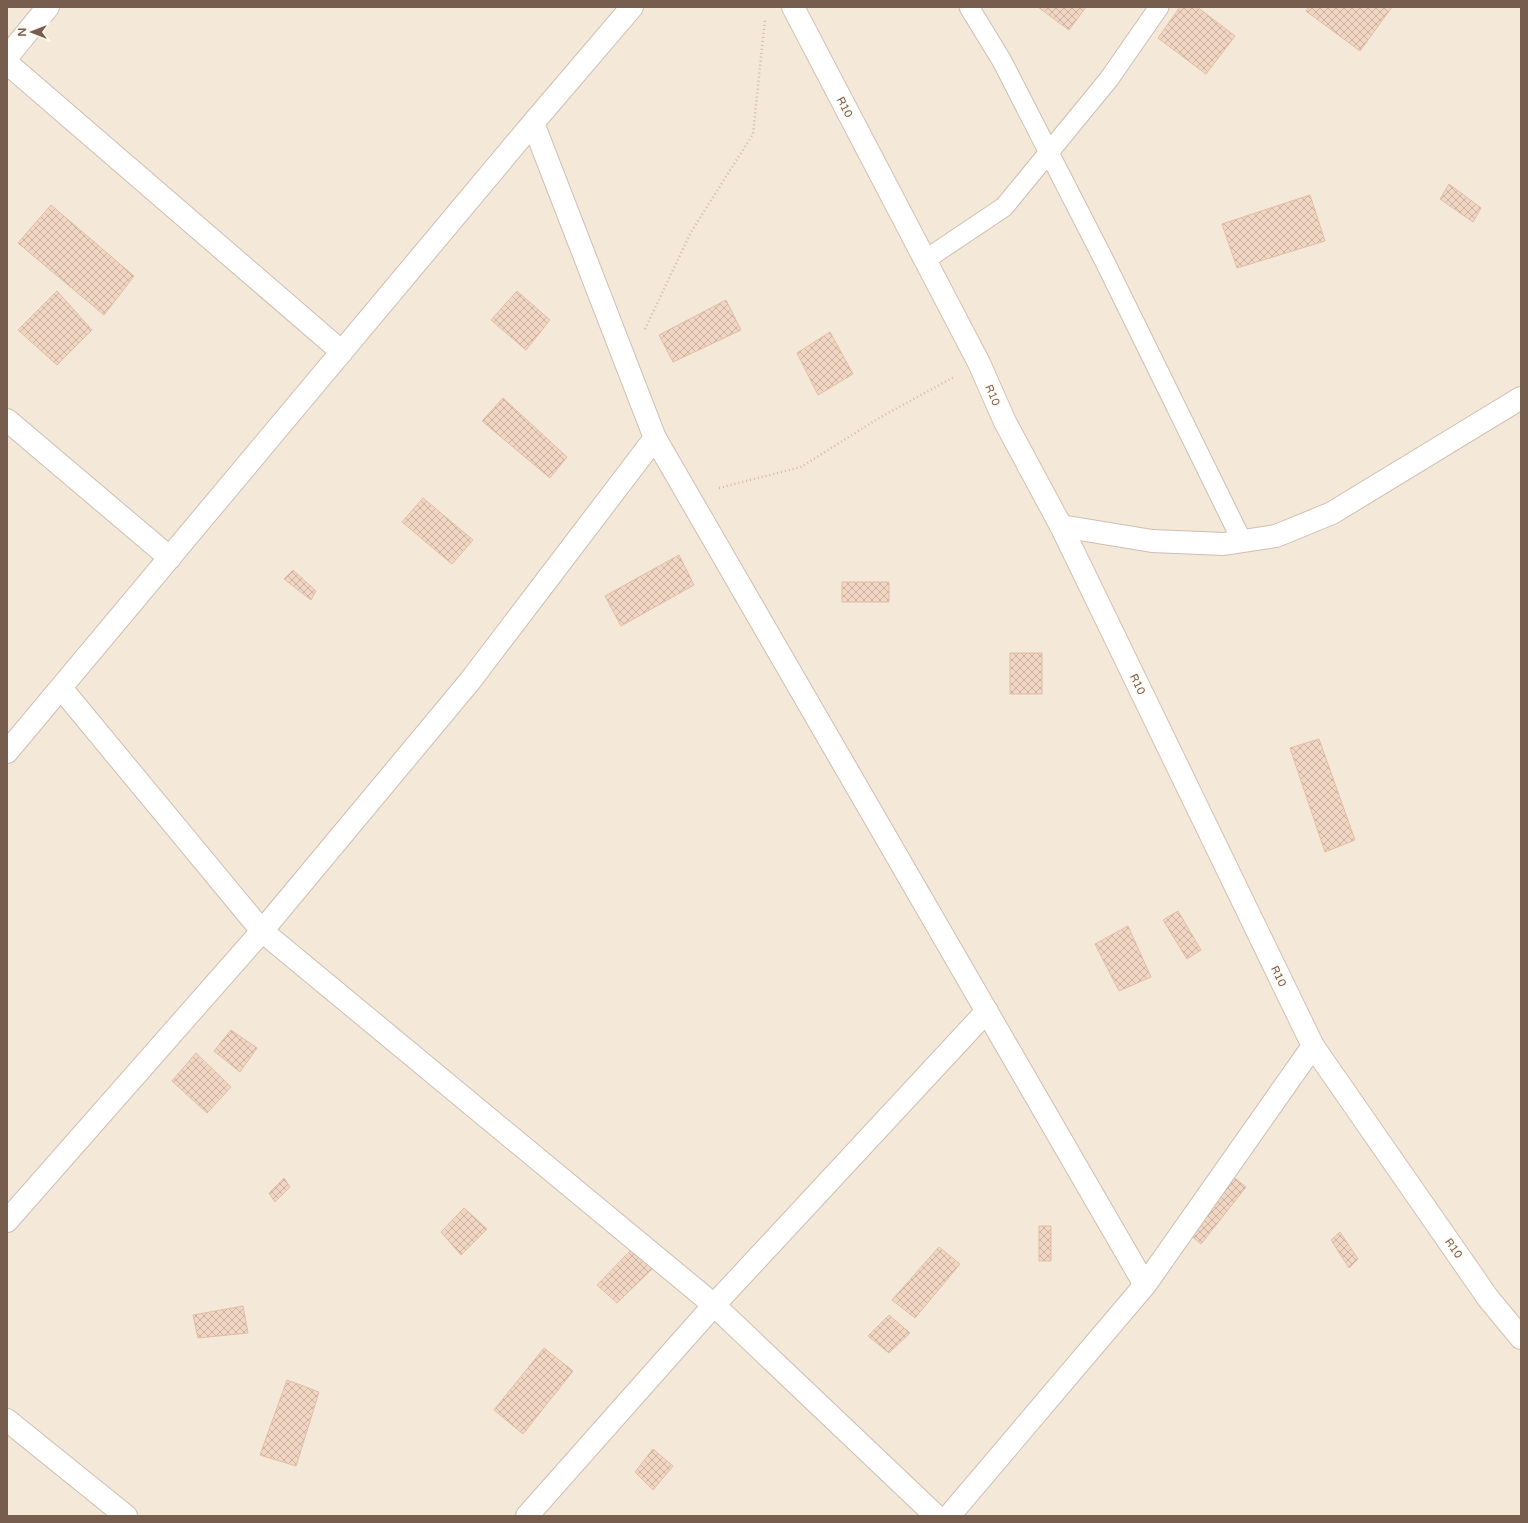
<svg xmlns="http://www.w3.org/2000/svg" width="1528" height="1523" font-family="'Varela Round',sans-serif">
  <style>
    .residential { fill: #f4e8d9 }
    .building { fill: url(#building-cross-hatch); stroke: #e3bda4 }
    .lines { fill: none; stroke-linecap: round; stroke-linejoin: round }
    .service-casing { stroke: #cebeb0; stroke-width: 21 }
    .minor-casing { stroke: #cebeb0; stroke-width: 24 }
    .secondary-casing { stroke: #d4c0b0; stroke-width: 24 }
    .path { stroke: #d7b9a5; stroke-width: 2.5; stroke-dasharray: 1 3; stroke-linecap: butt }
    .service { stroke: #fff; stroke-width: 19 }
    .minor { stroke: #fff; stroke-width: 22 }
    .secondary { stroke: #fff; stroke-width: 22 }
    .labels { text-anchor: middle; stroke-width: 3; stroke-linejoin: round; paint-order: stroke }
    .street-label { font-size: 11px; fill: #775d4e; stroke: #fffaf1 }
  </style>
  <defs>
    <pattern id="building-cross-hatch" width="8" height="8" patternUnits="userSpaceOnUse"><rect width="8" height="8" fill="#f1d6c3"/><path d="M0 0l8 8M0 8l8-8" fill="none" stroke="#c8b1a1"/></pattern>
  </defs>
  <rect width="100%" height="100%" fill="#fcf6eb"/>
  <path class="residential" d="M7 7H1521V1516H7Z"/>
  <path class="building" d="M1038 7H1086L1069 30Z
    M1180 7H1197L1235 36 1206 74 1158 38Z
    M1309 7H1392L1360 51 1306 11Z
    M1449 184 1481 208 1473 222 1440 199Z
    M1310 195 1325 241 1237 268 1222 224Z
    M51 205 134 276 104 315 18 243Z
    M57 291 92 330 57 365 18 330Z
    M517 291 550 320 526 350 491 320Z
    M726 300 741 330 673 362 659 335Z
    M830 332 853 374 818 395 797 353Z
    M503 398 567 457 550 478 482 421Z
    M423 498 473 540 452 564 402 522Z
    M679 555 694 585 621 626 605 596Z
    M293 570 316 591 311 600 284 579Z
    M842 582H889V602H842Z
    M1010 653H1042V694H1010Z
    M1319 739 1355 840 1325 852 1290 748Z
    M1178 911 1201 950 1187 959 1163 920Z
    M1128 926 1151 977 1119 991 1095 944Z
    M231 1030 257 1048 240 1072 214 1051Z
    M196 1053 231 1087 207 1113 172 1081Z
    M1231 1175 1246 1187 1201 1244 1187 1232Z
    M284 1178 290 1187 275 1202 269 1193Z
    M464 1208 487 1229 461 1255 441 1232Z
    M1039 1226H1051V1261H1039Z
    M1340 1232 1358 1259 1349 1268 1331 1240Z
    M939 1247 960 1264 915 1318 892 1300Z
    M632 1249 653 1268 617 1303 597 1285Z
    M243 1306 248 1333 198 1338 193 1315Z
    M889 1315 910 1333 889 1353 868 1336Z
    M544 1348 573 1371 523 1434 494 1410Z
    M287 1380 319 1392 296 1466 260 1455Z
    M653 1449 673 1466 653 1490 635 1472Z"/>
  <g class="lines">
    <g class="service-casing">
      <path id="service" d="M969 7 1002 61 1105 262 1242 541
        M925 260 1004 207 1109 79 1159 7"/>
    </g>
    <g class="minor-casing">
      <path id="minor" d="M7 57 48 7
        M7 63 342 352
        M533 123 655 438 1145 1285
        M7 420 170 558
        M1061 526 1152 541 1224 544 1276 536 1332 513 1521 398
        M61 688 262 931 714 1305 936 1516
        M7 752 533 123 632 7
        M7 1221 262 931 470 681 655 438
        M7 1420 126 1516
        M527 1516 714 1305 987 1011
        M949 1516 1145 1285 1313 1046"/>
    </g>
    <g class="secondary-casing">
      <path id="secondary" d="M793 7 979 363 1005 422 1061 526 1313 1046 1488 1298 1521 1338"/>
    </g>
    <path class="path" d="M645 329 691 232 753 134 765 19
      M719 488 801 467 879 418 954 377"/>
    <use href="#service" class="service"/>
    <use href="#minor" class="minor"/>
    <use href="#secondary" class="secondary"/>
  </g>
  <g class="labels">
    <g class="street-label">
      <text transform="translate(845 107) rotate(62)" y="4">R10</text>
      <text transform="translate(993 395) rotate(67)" y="4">R10</text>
      <text transform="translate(1138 684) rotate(64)" y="4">R10</text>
      <text transform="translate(1279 976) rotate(64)" y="4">R10</text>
      <text transform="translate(1454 1248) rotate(55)" y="4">R10</text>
    </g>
  </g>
  <rect width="1528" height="1523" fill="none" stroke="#775d4e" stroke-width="16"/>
  <g transform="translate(32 32) rotate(270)" stroke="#fffaf1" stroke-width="3" paint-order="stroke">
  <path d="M0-3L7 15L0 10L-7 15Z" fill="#775d4e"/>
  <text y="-6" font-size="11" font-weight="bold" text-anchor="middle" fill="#775d4e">N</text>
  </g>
</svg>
